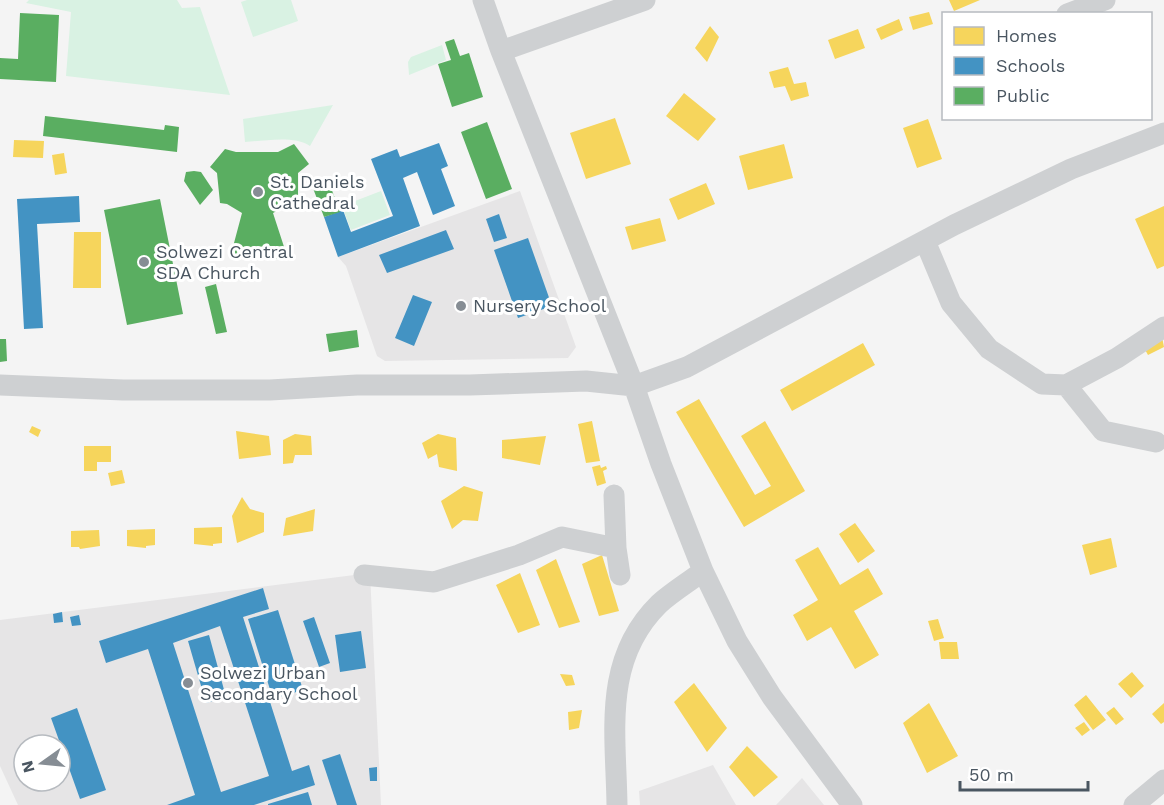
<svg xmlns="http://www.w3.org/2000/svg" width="1164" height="805" font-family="'Work Sans',sans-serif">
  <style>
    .education { fill: #e6e5e6; fill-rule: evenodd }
    .green { fill: #d9f2e3 }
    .homes { fill: #f6d55c }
    .schools { fill: #4393c3; fill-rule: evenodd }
    .public { fill: #5aae61 }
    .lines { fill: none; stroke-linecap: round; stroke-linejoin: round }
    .minor { stroke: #ced0d2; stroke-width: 21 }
    .poi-dot { fill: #868d94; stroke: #fff; stroke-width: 2 }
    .labels { text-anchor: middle; stroke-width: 6; stroke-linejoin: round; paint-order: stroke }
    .poi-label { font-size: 18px; fill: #4a5661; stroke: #fff; text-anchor: start }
  </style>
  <rect width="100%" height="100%" fill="#f4f4f4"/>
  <path class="education" d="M520 191 576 347 568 358 385 361 377 356 346 266 338 257Z
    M370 573 381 805H18L0 766V620ZM24 745H60V781H24Z
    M713 765 736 805H640L639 791Z
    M802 778 824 805H776Z"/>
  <path class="green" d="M29 0H177L182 8 200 7 230 95 66 76 71 12 26 3Z
    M247 0H291L298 21 253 37 241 2Z
    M442 45 446 60 409 75 408 62 411 57Z
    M333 105 310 146C294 135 264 141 245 142L243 119Z
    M381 191 390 215 351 230 342 206Z"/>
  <path class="homes" d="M949 0H980L954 11Z
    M929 12 933 24 913 30 909 17Z
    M899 19 903 30 881 40 876 29Z
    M710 26 719 37 707 62 695 48Z
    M858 29 865 48 835 59 828 40Z
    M788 67 794 84 806 82 809 96 791 101 785 86 774 88 769 72Z
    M684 93 716 119 698 141 666 116Z
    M615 118 631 164 586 179 570 133Z
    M928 119 942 159 917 168 903 128Z
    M14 140 44 141 43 158 13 157Z
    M784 144 793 178 748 190 739 156Z
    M64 153 67 173 55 175 52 155Z
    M706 183 715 204 678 220 669 199Z
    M1164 206V266L1157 269 1135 219Z
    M660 218 666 241 632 250 625 227Z
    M74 232H101V288H73Z
    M1162 337 1164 347 1148 355 1143 346Z
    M863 343 875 365 792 411 780 390Z
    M699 399 755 495 771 486 741 436 765 421 805 491 744 527 676 412Z
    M592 421 600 461 586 463 578 424Z
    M32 426 41 430 38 437 29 432Z
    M236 431 269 436 271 455 239 459Z
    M295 434 311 436 312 455H295L293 463 283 464V440Z
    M438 434 456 438 457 471 439 467 437 454 428 459 422 443Z
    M546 436 540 465 502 458V440Z
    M84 446H111V462H97V471H84Z
    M600 465 601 468 606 466 607 469 603 471 606 483 597 486 592 467Z
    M122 470 125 483 111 486 108 473Z
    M464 486 483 492 478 521 463 520 452 529 441 501Z
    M242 497 250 509 264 513V532L237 543 232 516Z
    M315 509 313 531 283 536 286 518Z
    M855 523 875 551 858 563 839 534Z
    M222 527V543L213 544V546L194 544V528Z
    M155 529V545L146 546V548L127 546V530Z
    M99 530 100 546 80 549 79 547H71V531Z
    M1111 538 1117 567 1090 575 1082 545Z
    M818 547 840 585 868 568 883 594 854 611 879 655 855 669 831 627 807 641 793 615 818 600 795 560Z
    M602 555 619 611 599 616 582 564Z
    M556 559 580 622 559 628 536 570Z
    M520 573 540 625 518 633 496 585Z
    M938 619 944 638 934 641 928 621Z
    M939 642H957L959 659H941Z
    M1132 672 1144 686 1131 698 1118 684Z
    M560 674 572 675 575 685 566 686Z
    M694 683 727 728 707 752 674 702Z
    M1086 695 1106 720 1093 730 1074 705Z
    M929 703 958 756 927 773 903 723Z
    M1164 703V722L1161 724 1152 714Z
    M1114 707 1124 719 1116 725 1106 713Z
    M582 710 579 728 569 730 568 712Z
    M1084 722 1090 730 1082 736 1075 728Z
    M747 746 778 777 754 797 729 767Z"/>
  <path class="schools" d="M439 143 448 166 441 169 455 206 433 215 417 172 403 178 420 226 338 257 324 217 343 210 351 232 393 216 371 159 397 149 400 157Z
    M79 196 80 222 37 224 43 328 24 329 17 199Z
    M499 214 507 238 494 242 486 219Z
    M446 230 454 249 387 273 379 255Z
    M528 238 552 306 518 318 494 250Z
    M413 295 432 302 414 346 395 338Z
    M263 588 269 609 243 617 292 771 309 765 315 785 254 805H167L195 795 148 649 106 663 99 641ZM220 626 269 776 221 792 173 643Z
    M278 610 303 690 273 699 248 619Z
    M62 612 63 622 54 623 53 614Z
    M79 615 81 625 72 626 70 617Z
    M314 617 330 663 319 667 303 621Z
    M361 631 366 668 340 672 335 635Z
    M209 635 226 697 206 703 188 641Z
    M77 708 106 790 80 799 51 718Z
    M340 754 357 805H337L322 760Z
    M377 767V781H370L369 768Z
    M308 792 312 805H268V804Z"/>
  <path class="public" d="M20 13 59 15 56 82 0 79V58L18 59Z
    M454 39 460 56 469 53 483 97 452 107 438 64 451 60 445 42Z
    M45 116 164 130 165 125 179 127 177 152 43 136Z
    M487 122 512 189 486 199 461 132Z
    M294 144 309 164 298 173V204H290L273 213 288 259 230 258 242 213 227 204 220 203 217 173 210 167 225 149 236 152H278Z
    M194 171 201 172 213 190 200 205 184 181 186 172Z
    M327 177 340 212 324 217 311 183Z
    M160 199 183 314 127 325 104 210Z
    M216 284 227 332 216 334 205 287Z
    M357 330 359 347 329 352 326 334Z
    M0 339H6L7 361 0 362Z"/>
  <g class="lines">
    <path class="minor" d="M483 0 501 51 634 386 687 367 954 225 1071 169 1164 133
      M1067 14 1105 0
      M501 51 645 0
      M925 241 951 303 989 349 1042 384 1066 385 1117 358 1164 327
      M0 385 123 390H270L357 385H470L586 381 634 386 661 464 703 571 737 641 772 697 852 805
      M1066 385 1103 431 1156 442
      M614 495 616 548
      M364 575 434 582 519 555 562 537 616 548 620 575
      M617 805C616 733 602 660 659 604 672 592 689 582 703 571
      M1134 805 1164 780"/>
  </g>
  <g class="poi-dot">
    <circle cx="258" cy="192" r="6"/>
    <circle cx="144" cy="262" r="6"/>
    <circle cx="461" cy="306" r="6"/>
    <circle cx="188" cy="683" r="6"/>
  </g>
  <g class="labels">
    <g class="poi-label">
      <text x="270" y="188">St. Daniels<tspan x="270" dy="21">Cathedral</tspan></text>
      <text x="156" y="258">Solwezi Central<tspan x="156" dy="21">SDA Church</tspan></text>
      <text x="473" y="312">Nursery School</text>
      <text x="200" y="679">Solwezi Urban<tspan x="200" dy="21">Secondary School</tspan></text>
    </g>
  </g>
  <rect x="942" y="12" width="210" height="108" fill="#ffffff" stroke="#b7bbc0" stroke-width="1.5"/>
  <rect x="954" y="27" width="30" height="18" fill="#f6d55c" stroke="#b7bbc0" stroke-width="1.5"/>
  <text x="996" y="42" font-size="18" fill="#4a5661">Homes</text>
  <rect x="954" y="57" width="30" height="18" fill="#4393c3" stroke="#b7bbc0" stroke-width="1.5"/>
  <text x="996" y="72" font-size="18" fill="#4a5661">Schools</text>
  <rect x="954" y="87" width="30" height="18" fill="#5aae61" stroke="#b7bbc0" stroke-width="1.5"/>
  <text x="996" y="102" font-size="18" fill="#4a5661">Public</text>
  <g transform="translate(42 763) rotate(255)"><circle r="28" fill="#ffffff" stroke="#b7bbc0" stroke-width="1.5"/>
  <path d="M0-4.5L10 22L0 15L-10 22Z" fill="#868d94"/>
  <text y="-9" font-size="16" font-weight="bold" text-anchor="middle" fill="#4a5661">N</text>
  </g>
  <path d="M960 781v9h128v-9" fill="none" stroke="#4a5661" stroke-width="3"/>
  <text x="969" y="781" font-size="18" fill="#4a5661" stroke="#ffffff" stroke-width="4.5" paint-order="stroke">50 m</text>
</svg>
